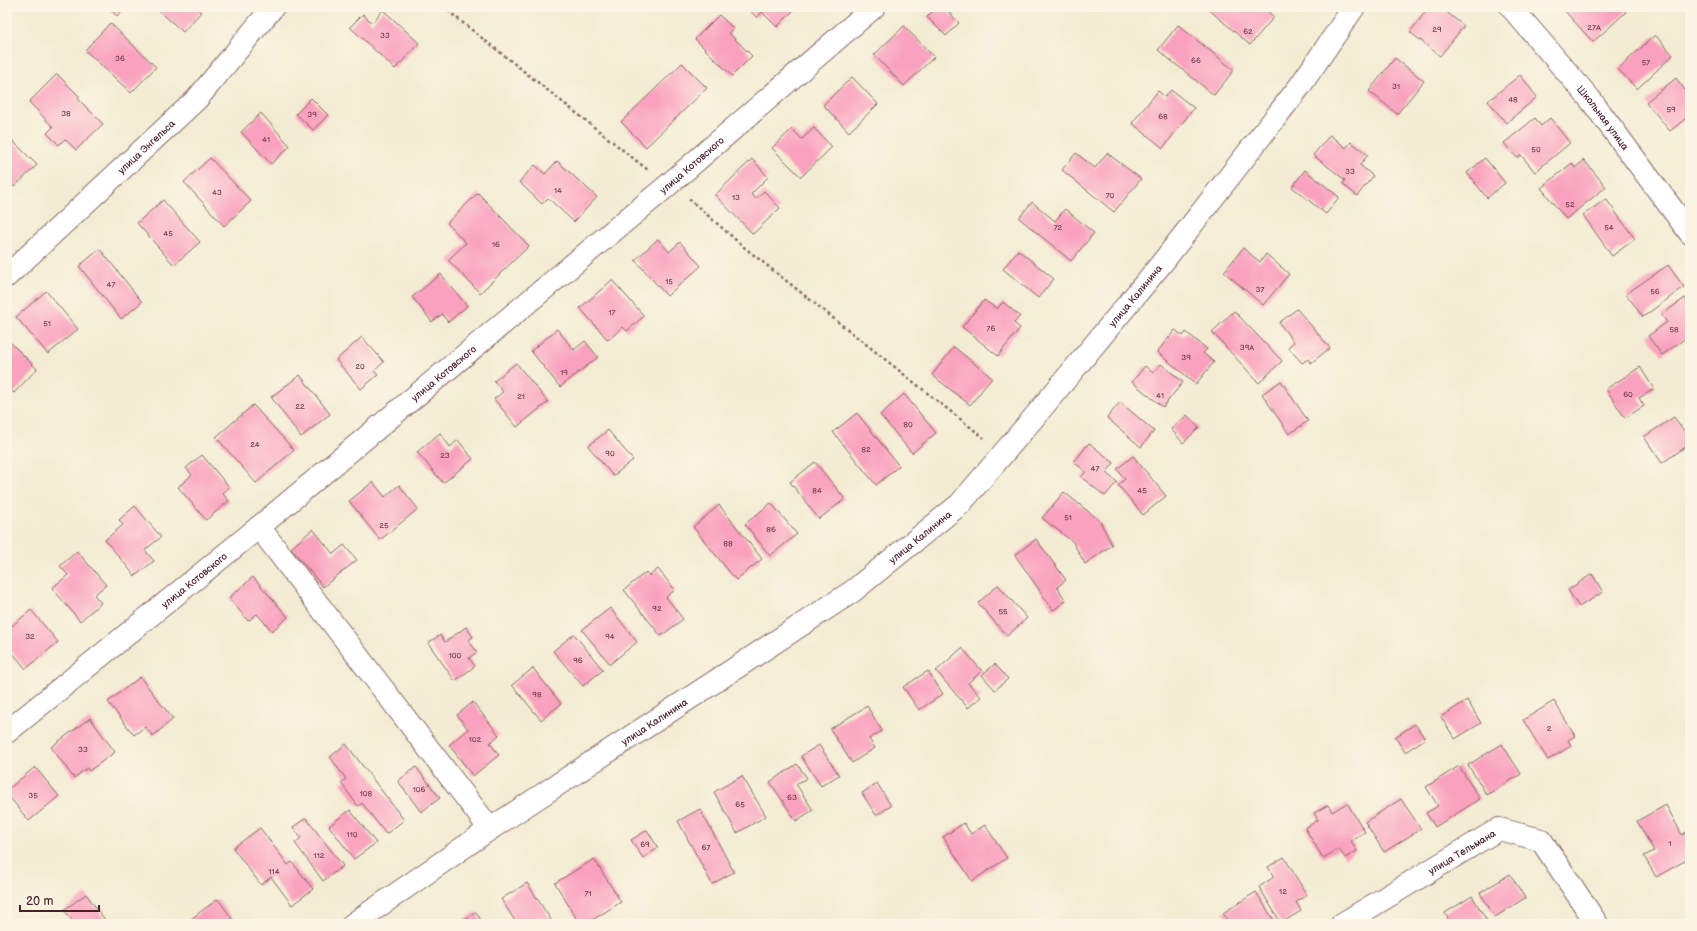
<svg xmlns="http://www.w3.org/2000/svg" width="1697" height="931" font-family="'Balsamiq Sans',sans-serif">
  <style>
    .building { fill: #f9a1be }
    .lines { fill: none; stroke-linecap: round; stroke-linejoin: round }
    .minor-casing { stroke: #856766; stroke-width: 24 }
    .path { stroke: #856766; stroke-width: 2.5; stroke-dasharray: 3 3; stroke-linecap: butt }
    .minor { stroke: #fff; stroke-width: 22 }
    .labels { text-anchor: middle; stroke-width: 3; stroke-linejoin: round; paint-order: stroke }
    .number-label { font-size: 8px; fill: #764050 }
    .street-label { font-size: 10px; fill: #4a1f2b; stroke: #fcf5e5 }
  </style>
  <rect width="100%" height="100%" fill="#fcf5e5"/>
  <filter id="ink" filterUnits="userSpaceOnUse"><feTurbulence type="fractalNoise" baseFrequency=".025" numOctaves="2"/><feDisplacementMap in="SourceGraphic" scale="8" xChannelSelector="R" yChannelSelector="G"/><feConvolveMatrix kernelMatrix="1 2 1 2 8 2 1 2 1" color-interpolation-filters="sRGB"/></filter>
  <filter id="wash" filterUnits="userSpaceOnUse"><feTurbulence type="fractalNoise" baseFrequency=".012" numOctaves="4" result="noise"/><feDisplacementMap in="SourceGraphic" scale="16" xChannelSelector="R" yChannelSelector="G"/><feGaussianBlur stdDeviation="0.9" result="paint"/><feColorMatrix in="noise" values="0 0 0 0 0 0 0 0 0 0 0 0 0 0 0 0 0 1.4 0 .05"/><feComposite in="paint" operator="in"/></filter>
  <g filter="url(#wash)">
    <rect width="100%" height="100%" fill="#f3ecd3"/>
    <g id="blocks">
      <path class="building" d="M107 7H126L117 16Z
        M155 7H195L201 12 183 32Z
        M747 7H797L777 27 762 12 757 18Z
        M937 7H944L959 23 946 36 927 17Z
        M1206 7H1263L1274 17 1250 45Z
        M1429 7H1440L1464 26 1440 56 1410 32Z
        M1561 7H1621L1626 12 1593 42Z
        M383 10 419 43 395 69 350 27 363 14 372 23Z
        M719 15 733 28 729 33 752 56 732 76 695 39Z
        M110 23 156 67 131 93 85 50Z
        M1178 25 1234 70 1214 95 1158 50Z
        M904 26 934 57 904 86 874 55Z
        M1655 35 1673 55 1637 89 1618 69Z
        M1395 58 1424 81 1397 114 1369 91Z
        M682 63 707 88 646 147 621 122Z
        M57 74 80 97 78 99 103 124 76 150 65 139 59 145 47 133 53 127 29 102Z
        M1520 75 1537 97 1506 123 1488 101Z
        M852 77 878 104 849 132 823 105Z
        M1676 78 1685 90 1690 85V115L1670 131 1646 102Z
        M1171 90 1194 108 1163 148 1132 123 1158 91 1165 97Z
        M311 98 328 115 313 130 296 114Z
        M261 113 290 146 271 164 241 132Z
        M1535 118 1541 126 1550 118 1570 143 1535 172 1521 155 1517 158 1504 143Z
        M814 128 832 147 801 177 772 148 792 129 802 139Z
        M7 135 37 165 14 187 7 179Z
        M1330 135 1346 148 1351 142 1368 155 1360 165 1373 176 1357 196 1343 184 1345 180 1313 155Z
        M1076 153 1095 168 1107 153 1141 179 1114 212 1062 170Z
        M210 158 251 201 224 226 184 182Z
        M1485 158 1505 183 1487 198 1467 173Z
        M752 159 768 177 751 194 756 199 764 191 780 208 753 234 715 195Z
        M1584 160 1606 187 1566 219 1541 188 1572 163 1575 168Z
        M557 161 597 197 574 222 548 198 542 204 519 182 535 165 545 174Z
        M1305 170 1339 197 1326 214 1292 187Z
        M478 193 529 246 480 293 448 260 466 243 447 223Z
        M1606 199 1635 239 1612 256 1583 215Z
        M163 200 200 242 174 265 137 223Z
        M1032 202 1055 221 1065 209 1094 233 1071 261 1019 218Z
        M658 239 669 252 680 242 701 266 667 296 635 260Z
        M1243 248 1260 262 1266 254 1289 274 1263 305 1224 272Z
        M100 249 142 302 121 319 79 266Z
        M1018 250 1054 279 1038 298 1003 269Z
        M1668 265 1684 287 1643 317 1626 294Z
        M441 274 467 306 448 322 442 314 432 322 412 297Z
        M612 280 644 316 627 331 623 327 608 340 580 308Z
        M46 291 78 329 48 354 16 317Z
        M1685 298 1690 306V335L1662 355 1648 336 1667 322 1661 315Z
        M984 300 997 309 1003 302 1020 316 1014 323 1020 328 998 356 962 327Z
        M1297 309 1330 348 1311 363 1308 359 1302 363 1288 347 1294 342 1279 323Z
        M1234 311 1282 361 1259 383 1212 332Z
        M557 329 574 350 585 341 598 357 560 387 531 351Z
        M1175 330 1183 336 1186 332 1207 349 1203 353 1214 362 1196 384 1157 352Z
        M362 337 384 362 374 371 378 375 361 389 336 360Z
        M7 339 37 369 14 393 7 387Z
        M954 347 992 378 970 405 932 375Z
        M516 363 548 402 517 427 494 399 503 392 494 381Z
        M1161 364 1183 382 1163 407 1132 382 1145 366 1153 373Z
        M1640 367 1654 389 1639 398 1644 406 1625 418 1606 389Z
        M300 375 330 414 301 437 271 397Z
        M1281 381 1308 421 1289 434 1262 394Z
        M904 394 936 433 912 453 880 415Z
        M1120 402 1154 431 1141 447 1107 418Z
        M253 405 294 450 256 483 216 437Z
        M857 413 899 466 876 485 833 432Z
        M1187 415 1199 428 1183 443 1171 429Z
        M1674 417 1690 439V444L1662 463 1644 437Z
        M608 430 633 460 613 476 588 446Z
        M440 433 450 447 458 440 473 459 443 483 417 452Z
        M1089 443 1114 463 1106 473 1117 482 1105 496 1081 477 1086 472 1074 462Z
        M202 455 229 487 222 493 229 501 206 520 178 487 192 475 186 468Z
        M1133 456 1166 496 1143 515 1118 485 1125 479 1117 469Z
        M815 462 845 499 819 519 790 482Z
        M373 482 385 497 399 485 418 509 380 540 349 501Z
        M1064 492 1100 521 1112 545 1085 564 1073 542 1042 518Z
        M771 503 797 534 770 556 745 524Z
        M719 505 762 559 736 580 693 527Z
        M135 506 161 537 145 550 154 561 135 576 105 540 123 525 119 520Z
        M313 529 333 554 344 545 357 560 323 587 291 548Z
        M1036 539 1066 580 1057 587 1066 601 1053 610 1015 555Z
        M77 551 106 585 94 595 101 603 80 621 52 588 68 575 60 566Z
        M658 569 675 590 666 597 683 619 661 636 624 590 646 572 649 576Z
        M1592 574 1603 592 1579 607 1568 590Z
        M253 577 288 617 272 631 257 614 248 621 229 598Z
        M998 585 1027 618 1007 636 978 603Z
        M610 608 637 642 610 664 582 630Z
        M31 610 58 642 26 669 7 646V630Z
        M466 627 473 637 468 640 477 652 469 658 475 666 455 681 428 643 440 635 445 642Z
        M574 634 603 670 583 686 553 651Z
        M962 648 982 671 968 683 981 697 968 708 936 671Z
        M995 664 1008 679 995 690 982 675Z
        M533 668 561 704 541 720 512 685Z
        M928 671 943 694 919 710 903 687Z
        M140 677 173 719 153 736 145 727 134 735 108 702Z
        M1467 700 1481 723 1455 739 1441 717Z
        M1554 701 1575 736 1568 740 1571 746 1548 760 1523 720Z
        M473 702 499 735 490 743 499 755 473 776 449 745 468 729 457 715Z
        M867 706 882 731 869 739 875 748 852 763 830 729Z
        M90 718 115 752 89 771 87 768 74 778 51 747Z
        M1415 724 1425 739 1405 752 1395 737Z
        M346 744 404 820 386 834 362 803 358 806 341 783 346 779 330 757Z
        M1502 744 1521 774 1487 795 1468 765Z
        M819 745 839 775 821 786 801 756Z
        M797 764 807 778 796 784 813 810 796 821 770 782Z
        M1459 766 1480 799 1435 827 1426 813 1438 806 1426 787Z
        M35 767 59 796 29 821 7 794V790Z
        M416 767 440 798 421 812 398 781Z
        M742 776 766 816 737 833 714 792Z
        M877 783 891 806 876 815 862 793Z
        M1401 799 1421 829 1384 852 1365 822Z
        M1347 803 1365 832 1351 841 1357 851 1345 858 1339 849 1323 858 1305 828 1318 820 1314 813 1328 805 1332 812Z
        M1666 805 1682 835 1690 830V858L1656 877 1644 856 1654 851 1637 821Z
        M700 809 734 872 712 884 678 821Z
        M350 810 376 843 354 859 329 826Z
        M306 818 343 866 323 881 295 843 301 838 293 827Z
        M964 823 971 834 985 825 1007 858 972 881 943 837Z
        M260 828 288 865 292 862 313 889 292 905 271 877 261 885 233 848Z
        M647 830 658 848 643 858 631 840Z
        M1284 857 1307 895 1296 902 1301 911 1281 923 1259 887 1274 877 1268 867Z
        M594 859 621 902 586 924H580L555 883Z
        M1510 874 1525 898 1495 917 1480 893Z
        M527 883 553 923 552 924H517L501 899Z
        M1256 892 1276 924H1230L1223 913Z
        M86 894 108 924H75L64 910Z
        M1472 896 1489 924H1451L1445 913Z
        M218 899 236 924H190L188 921Z
        M476 912 483 924H457Z"/>
    </g>
  </g>
  <g filter="url(#ink)">
    <use href="#blocks" fill-opacity="0" stroke="#856766" stroke-width="1"/>
    <g class="lines">
      <g class="minor-casing">
        <g id="minor">
          <path id="s1" d="M1511 7 1590 99 1690 233"/>
          <path id="s2" d="M7 276 197 99 273 7"/>
          <path d="M259 527 490 829"/>
          <path id="s3" d="M7 732 259 527 667 186 874 7"/>
          <path id="s4" d="M353 924 490 829 853 591 960 504 1036 415 1162 263 1300 86 1354 7"/>
          <path id="s5" d="M1342 924 1499 829 1541 840 1597 924"/>
        </g>
      </g>
      <path class="path" d="M443 7 648 170
        M689 199 745 248 984 438"/>
      <use href="#minor" class="minor"/>
    </g>
  </g>
  <g class="labels">
    <g class="number-label">
      <text x="1594" y="30">27А</text>
      <text x="1437" y="32">29</text>
      <text x="1248" y="34">62</text>
      <text x="385" y="38">33</text>
      <text x="120" y="61">36</text>
      <text x="1196" y="63">66</text>
      <text x="1646" y="65">57</text>
      <text x="1396" y="89">31</text>
      <text x="1513" y="102">48</text>
      <text x="1671" y="112">59</text>
      <text x="66" y="116">38</text>
      <text x="312" y="117">39</text>
      <text x="1163" y="119">68</text>
      <text x="266" y="142">41</text>
      <text x="1536" y="152">50</text>
      <text x="1350" y="174">33</text>
      <text x="558" y="193">14</text>
      <text x="217" y="195">43</text>
      <text x="1110" y="198">70</text>
      <text x="736" y="200">13</text>
      <text x="1570" y="207">52</text>
      <text x="1058" y="230">72</text>
      <text x="1609" y="230">54</text>
      <text x="168" y="236">45</text>
      <text x="496" y="247">16</text>
      <text x="669" y="284">15</text>
      <text x="111" y="287">47</text>
      <text x="1260" y="292">37</text>
      <text x="1655" y="294">56</text>
      <text x="612" y="315">17</text>
      <text x="47" y="326">51</text>
      <text x="991" y="331">76</text>
      <text x="1674" y="332">58</text>
      <text x="1247" y="350">39А</text>
      <text x="1186" y="360">39</text>
      <text x="360" y="369">20</text>
      <text x="564" y="375">19</text>
      <text x="1628" y="397">60</text>
      <text x="1160" y="398">41</text>
      <text x="521" y="399">21</text>
      <text x="300" y="409">22</text>
      <text x="908" y="427">80</text>
      <text x="255" y="447">24</text>
      <text x="866" y="452">82</text>
      <text x="610" y="456">90</text>
      <text x="445" y="458">23</text>
      <text x="1095" y="471">47</text>
      <text x="817" y="493">84</text>
      <text x="1142" y="493">45</text>
      <text x="1068" y="520">51</text>
      <text x="384" y="528">25</text>
      <text x="771" y="532">86</text>
      <text x="728" y="546">88</text>
      <text x="657" y="611">92</text>
      <text x="1003" y="614">55</text>
      <text x="30" y="639">32</text>
      <text x="610" y="639">94</text>
      <text x="455" y="658">100</text>
      <text x="578" y="663">96</text>
      <text x="537" y="697">98</text>
      <text x="1549" y="731">2</text>
      <text x="475" y="742">102</text>
      <text x="83" y="752">33</text>
      <text x="419" y="792">106</text>
      <text x="366" y="796">108</text>
      <text x="33" y="798">35</text>
      <text x="792" y="800">63</text>
      <text x="740" y="807">65</text>
      <text x="352" y="837">110</text>
      <text x="1670" y="846">1</text>
      <text x="645" y="847">69</text>
      <text x="706" y="850">67</text>
      <text x="319" y="858">112</text>
      <text x="274" y="874">114</text>
      <text x="1283" y="894">12</text>
      <text x="588" y="896">71</text>
    </g>
    <g class="street-label">
      <text dy="4" stroke="none"><textPath href="#s1" startOffset="144">Школьная улица</textPath></text>
      <text dy="4" stroke="none"><textPath href="#s2" startOffset="190">улица Энгельса</textPath></text>
      <text dy="4" stroke="none"><textPath href="#s3" startOffset="889">улица Котовского</textPath></text>
      <text dy="4" stroke="none"><textPath href="#s4" startOffset="1011">улица Калинина</textPath></text>
      <text dy="4" stroke="none"><textPath href="#s3" startOffset="565">улица Котовского</textPath></text>
      <text dy="4" stroke="none"><textPath href="#s4" startOffset="687">улица Калинина</textPath></text>
      <text dy="4" stroke="none"><textPath href="#s3" startOffset="241">улица Котовского</textPath></text>
      <text dy="4" stroke="none"><textPath href="#s4" startOffset="363">улица Калинина</textPath></text>
      <text dy="4" stroke="none"><textPath href="#s5" startOffset="140">улица Тельмана</textPath></text>
    </g>
  </g>
  <rect width="1697" height="931" fill="none" stroke="#fcf5e5" stroke-width="24"/>
  <path d="M20 905v6h79v-6" fill="none" stroke="#4a1f2b" stroke-width="2"/>
  <text x="26" y="905" font-size="12" fill="#4a1f2b" stroke="#fcf5e5" stroke-width="3" paint-order="stroke">20 m</text>
</svg>
